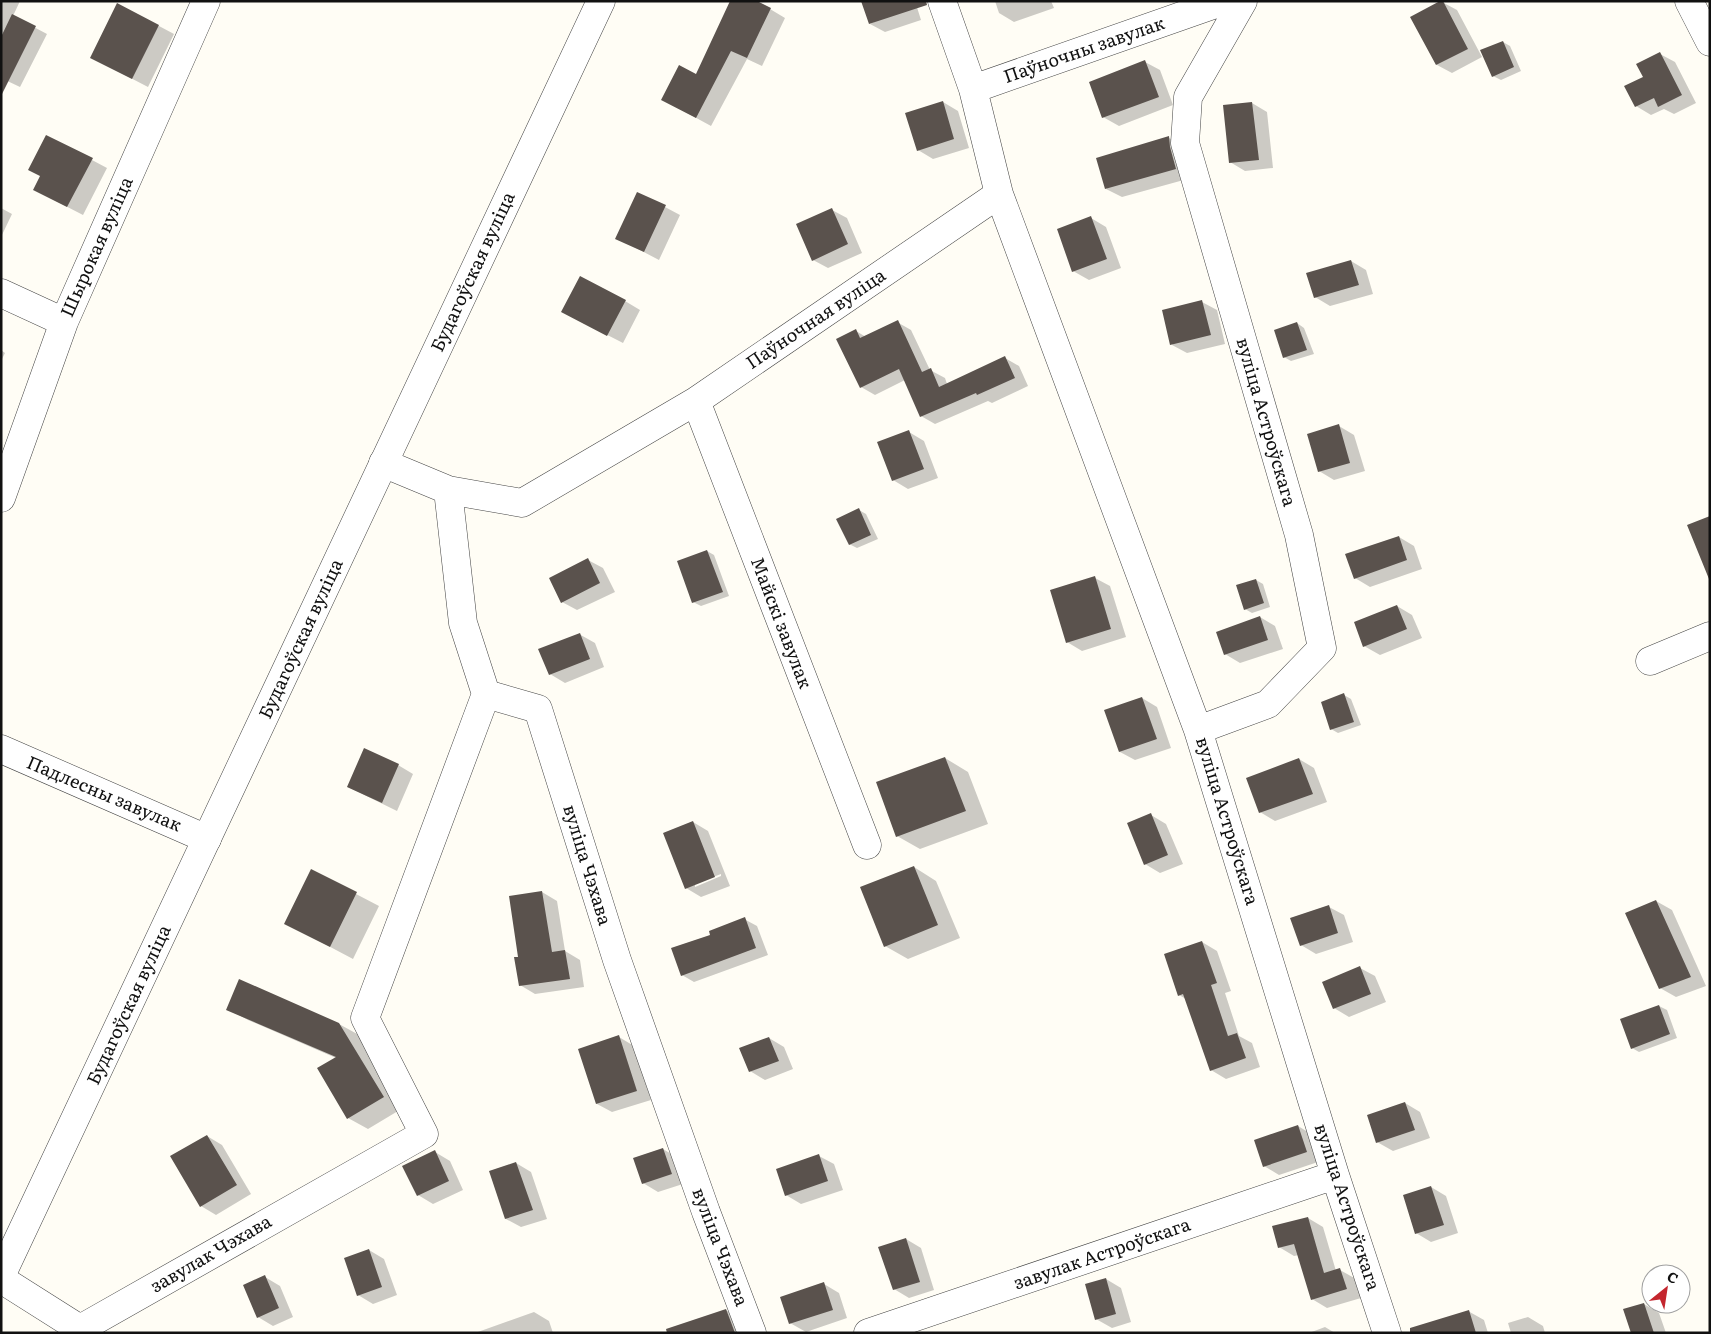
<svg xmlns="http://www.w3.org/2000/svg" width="1711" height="1334" font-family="Literata,serif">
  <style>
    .shadow { fill: #0003; fill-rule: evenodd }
    .building { fill: #5a524d }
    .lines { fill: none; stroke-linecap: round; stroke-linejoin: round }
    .minor-casing { stroke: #444; stroke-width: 29 }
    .tertiary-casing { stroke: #444; stroke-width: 29 }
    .minor { stroke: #fff; stroke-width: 28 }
    .tertiary { stroke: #fff; stroke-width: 28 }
    .labels { text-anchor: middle; stroke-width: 5; stroke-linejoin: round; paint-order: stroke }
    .street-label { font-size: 18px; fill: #111; stroke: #fff }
  </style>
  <rect width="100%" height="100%" fill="#fffdf5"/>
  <path class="shadow" d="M1 1H20L13 16 47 34 20 87 1 78Z
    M915 1 921 20 885 32 870 24Z
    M995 1H1051L1054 8 1014 22 999 13Z
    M1442 2 1457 10 1482 57 1452 73 1437 65Z
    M770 9 785 18 762 66 747 59 711 126 678 108 697 75Z
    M159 26 174 34 148 87 92 58Z
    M1503 42 1510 46 1521 71 1501 80 1493 76Z
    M1660 54 1675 62 1696 103 1674 114 1664 109 1651 115 1636 106 1645 77Z
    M1145 62 1160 70 1173 105 1119 126 1103 117Z
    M943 102 958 111 969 148 933 159 918 150Z
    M1252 103 1267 112 1273 168 1245 171 1230 162 1224 106Z
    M1169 138 1184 146 1191 178 1122 197 1106 189Z
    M92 160 107 168 83 215 50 198Z
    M665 207 680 215 659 260 617 238Z
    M1 208 12 214 1 237Z
    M832 210 847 218 862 253 828 268 813 260Z
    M1091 218 1106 227 1121 268 1089 280 1073 271Z
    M1351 261 1366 270 1373 294 1330 306 1315 297Z
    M625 301 640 310 623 343 578 320Z
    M1202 302 1217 310 1225 344 1187 353 1172 345Z
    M897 322 911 330 930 370 945 378 947 384 1005 358 1019 366 1028 386 992 403 988 401 935 424 921 416 905 380 875 395 861 387 856 331 866 337Z
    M1297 323 1304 328 1314 354 1291 361 1284 357Z
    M1 350 5 353 1 361Z
    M1339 426 1354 435 1365 471 1334 480 1319 471Z
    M909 432 924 441 938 478 908 489 893 480Z
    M859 510 866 514 878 539 857 548 849 544Z
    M1399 537 1414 546 1422 569 1370 587 1355 578Z
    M707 551 714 555 729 596 701 606 693 602Z
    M588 560 603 568 615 592 577 610 562 602Z
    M1095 578 1110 586 1126 637 1082 651 1067 642Z
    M1256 580 1263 584 1270 607 1252 613 1245 609Z
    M1397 606 1412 615 1422 638 1380 655 1364 646Z
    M1260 617 1275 626 1283 649 1240 663 1225 654Z
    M579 634 595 643 604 667 565 683 550 674Z
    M1344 695 1351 699 1361 725 1338 733 1331 729Z
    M1142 698 1157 707 1171 748 1135 760 1120 752Z
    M945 758 968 772 988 824 920 849 897 836Z
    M1299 759 1314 768 1327 802 1275 821 1260 812Z
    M398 765 413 774 397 811 348 787Z
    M1151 815 1166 824 1183 864 1160 873 1145 864Z
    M693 822 708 831 730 886 701 897 686 888ZM721 874V876L695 887V884Z
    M914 867 936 881 960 938 908 959 885 946Z
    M312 871 379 906 353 959 285 923Z
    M542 892 557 901 565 951 580 960 584 987 535 994 520 985 519 958Z
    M1656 901 1672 910 1706 986 1676 997 1660 988Z
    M1329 907 1344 915 1353 942 1316 954 1301 945Z
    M744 919 757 926 768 955 694 982 682 975Z
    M1202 942 1217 951 1231 991 1225 993 1239 1036 1252 1043 1260 1067 1226 1079 1211 1070 1186 999 1179 995Z
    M1360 968 1375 976 1386 1002 1349 1017 1334 1008Z
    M1659 1006 1667 1010 1677 1038 1639 1052 1632 1048Z
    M228 1009 339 1024 359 1035 403 1108 368 1129 348 1118 336 1058 248 1020Z
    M619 1037 634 1046 651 1100 612 1112 597 1104Z
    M769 1038 784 1047 793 1069 765 1080 750 1071Z
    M1405 1103 1420 1112 1430 1138 1393 1151 1377 1142Z
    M1298 1126 1313 1135 1321 1161 1279 1175 1264 1166Z
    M207 1136 222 1145 251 1194 216 1215 201 1206Z
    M663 1149 678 1158 686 1183 658 1192 643 1183Z
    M435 1152 450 1161 463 1190 433 1204 418 1195Z
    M819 1156 834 1164 843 1190 801 1204 786 1195Z
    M516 1163 531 1172 547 1219 521 1227 506 1219Z
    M1431 1187 1446 1196 1458 1233 1431 1242 1416 1233Z
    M1308 1218 1323 1227 1336 1271 1340 1270 1356 1279 1361 1298 1327 1308 1312 1299 1299 1255 1294 1256 1279 1247Z
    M906 1239 921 1248 934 1290 909 1298 894 1289Z
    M369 1250 384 1259 397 1295 373 1304 358 1295Z
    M265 1277 280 1286 293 1317 273 1326 258 1317Z
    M1106 1279 1121 1288 1131 1322 1112 1328 1096 1319Z
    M824 1284 839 1293 847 1318 806 1332 790 1323Z
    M1644 1304 1659 1313 1666 1333H1632Z
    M726 1310 741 1319 746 1333H706Z
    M1468 1311 1484 1320 1488 1333H1438Z
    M534 1312 549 1321 553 1333H475Z
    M1528 1317 1543 1326 1545 1333H1511L1508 1323Z
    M1325 1327 1335 1333H1309Z"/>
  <path class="building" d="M730 1H757L771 8 747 58 731 51 696 118 661 100 679 65 696 74Z
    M861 1H926L927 5 869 24Z
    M1440 1H1443L1468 49 1436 65 1410 17Z
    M117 3 159 25 132 79 90 58Z
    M12 14 36 26 1 96V37Z
    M1503 41 1514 67 1492 77 1480 50Z
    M1660 52 1682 95 1658 107 1654 98 1635 107 1624 86 1643 77 1636 64Z
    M1145 60 1159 97 1102 118 1089 82Z
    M943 101 954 139 917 151 905 113Z
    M1252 102 1259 160 1229 163 1223 105Z
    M46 135 93 158 67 207 33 190 40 176 28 170Z
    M1169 136 1170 147 1176 169 1105 189 1096 158Z
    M637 192 666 205 644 252 615 239Z
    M832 208 848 244 812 261 796 224Z
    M1091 216 1107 259 1072 272 1057 229Z
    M1351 260 1359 285 1314 298 1306 273Z
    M580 276 626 300 607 336 561 312Z
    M1202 300 1211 335 1170 345 1162 310Z
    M898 320 922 372 931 368 939 387 1005 356 1015 378 977 395 976 393 920 417 899 369 860 388 836 339 856 329 860 338Z
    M1297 322 1307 350 1283 358 1274 330Z
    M1339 424 1350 463 1318 472 1307 434Z
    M909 430 924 469 892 481 877 442Z
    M859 508 871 535 849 545 836 519Z
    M1710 516V578L1709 579 1687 525Z
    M1399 536 1407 560 1354 579 1345 554Z
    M707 550 723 592 692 603 677 561Z
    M588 558 600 583 561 603 549 578Z
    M1095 576 1111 629 1066 643 1050 590Z
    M1256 579 1264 603 1244 610 1236 585Z
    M1397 605 1407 629 1363 647 1354 622Z
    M1260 616 1268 640 1224 655 1216 632Z
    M580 633 590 659 549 675 538 649Z
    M1344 693 1354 722 1330 730 1321 702Z
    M1142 697 1157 739 1119 752 1104 710Z
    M364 748 399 764 382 803 347 787Z
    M945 757 966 811 896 837 876 782Z
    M1299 758 1313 794 1259 813 1246 778Z
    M1151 813 1168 855 1144 865 1127 823Z
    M693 821 715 877 685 889 663 833Z
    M914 866 938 925 884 947 860 887Z
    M311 869 357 892 330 947 284 924Z
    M542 891 552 952 565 950 570 979 519 986 514 957H518L509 896Z
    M1656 900 1691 977 1659 989 1625 913Z
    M1329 905 1338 933 1300 946 1290 918Z
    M745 917 756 948 681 976 671 948 710 935 709 931Z
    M1202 941 1217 983 1211 985 1228 1036 1237 1033 1246 1058 1210 1071 1183 994 1178 996 1164 954Z
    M1360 966 1371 994 1333 1009 1322 982Z
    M239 979 339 1023 384 1097 347 1119 317 1068 336 1057 226 1010Z
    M1659 1005 1670 1034 1631 1049 1620 1019Z
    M619 1035 637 1091 596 1104 578 1049Z
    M769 1037 779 1061 749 1072 739 1048Z
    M1405 1102 1415 1130 1376 1143 1367 1115Z
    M1298 1125 1307 1152 1263 1167 1254 1140Z
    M207 1135 237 1185 200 1207 170 1156Z
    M663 1148 672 1174 642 1184 633 1158Z
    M435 1150 449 1181 417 1196 402 1166Z
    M819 1154 828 1181 785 1196 776 1169Z
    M516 1162 533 1210 505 1219 489 1171Z
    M1431 1186 1444 1225 1415 1234 1403 1195Z
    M1308 1217 1324 1273 1340 1268 1347 1289 1311 1300 1294 1244 1278 1248 1272 1226Z
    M906 1238 920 1282 893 1290 878 1247Z
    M369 1249 382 1287 357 1296 344 1258Z
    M265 1275 279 1308 257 1318 243 1285Z
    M1106 1278 1116 1314 1095 1320 1085 1284Z
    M824 1282 833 1310 789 1324 780 1297Z
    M1644 1303 1654 1333H1631L1623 1309Z
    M726 1309 735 1333H667L666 1329Z
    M1469 1310 1476 1333H1410V1328Z"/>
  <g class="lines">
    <g class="minor-casing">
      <path id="minor" d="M1243 1 1188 97 1185 143 1299 535 1322 648 1268 704 1198 730 1335 1175 1387 1333
        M1689 1 1710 42
        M973 89 1224 1
        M999 194 1198 730
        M1 293 64 322
        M696 401 867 845
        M383 463 448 490 463 623 486 694 538 709 617 960 706 1212 752 1333
        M448 490 522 503 696 401 999 194 973 89 942 1
        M1 498 64 322 206 1
        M1650 661 1710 636
        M1 749 207 839
        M1 1279 80 1329 424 1134 365 1018 486 694
        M868 1333 1335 1175"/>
    </g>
    <g class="tertiary-casing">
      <path id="tertiary" d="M1 1276 601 1"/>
    </g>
    <use href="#minor" class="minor"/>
    <use href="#tertiary" class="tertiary"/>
  </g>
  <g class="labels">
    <g class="street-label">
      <text transform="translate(1084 50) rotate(-19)" y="6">Паўночны завулак</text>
      <text transform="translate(97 247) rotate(-66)" y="6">Шырокая вуліца</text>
      <text transform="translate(473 272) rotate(-65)" y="6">Будагоўская вуліца</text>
      <text transform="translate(816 319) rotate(-34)" y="6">Паўночная вуліца</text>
      <text transform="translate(1266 422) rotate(74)" y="6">вуліца Астроўскага</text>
      <text transform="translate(781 623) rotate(69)" y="6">Майскі завулак</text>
      <text transform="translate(301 639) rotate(-65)" y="6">Будагоўская вуліца</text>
      <text transform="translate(104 794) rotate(23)" y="6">Падлесны завулак</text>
      <text transform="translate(1227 821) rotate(73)" y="6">вуліца Астроўскага</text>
      <text transform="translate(587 865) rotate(73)" y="6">вуліца Чэхава</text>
      <text transform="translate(129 1005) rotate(-65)" y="6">Будагоўская вуліца</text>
      <text transform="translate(1347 1207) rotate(72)" y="6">вуліца Астроўскага</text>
      <text transform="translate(720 1247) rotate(69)" y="6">вуліца Чэхава</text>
      <text transform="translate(211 1254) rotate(-30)" y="6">завулак Чэхава</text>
      <text transform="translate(1102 1254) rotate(-19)" y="6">завулак Астроўскага</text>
    </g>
  </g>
  <rect width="1711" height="1334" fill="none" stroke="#111111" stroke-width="5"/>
  <g transform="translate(1666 1289) rotate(30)"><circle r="24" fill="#ffffff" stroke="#a0a0a0"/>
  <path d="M0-4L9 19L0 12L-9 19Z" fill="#c4262e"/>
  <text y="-8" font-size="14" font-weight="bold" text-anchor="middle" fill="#111111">С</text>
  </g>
</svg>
